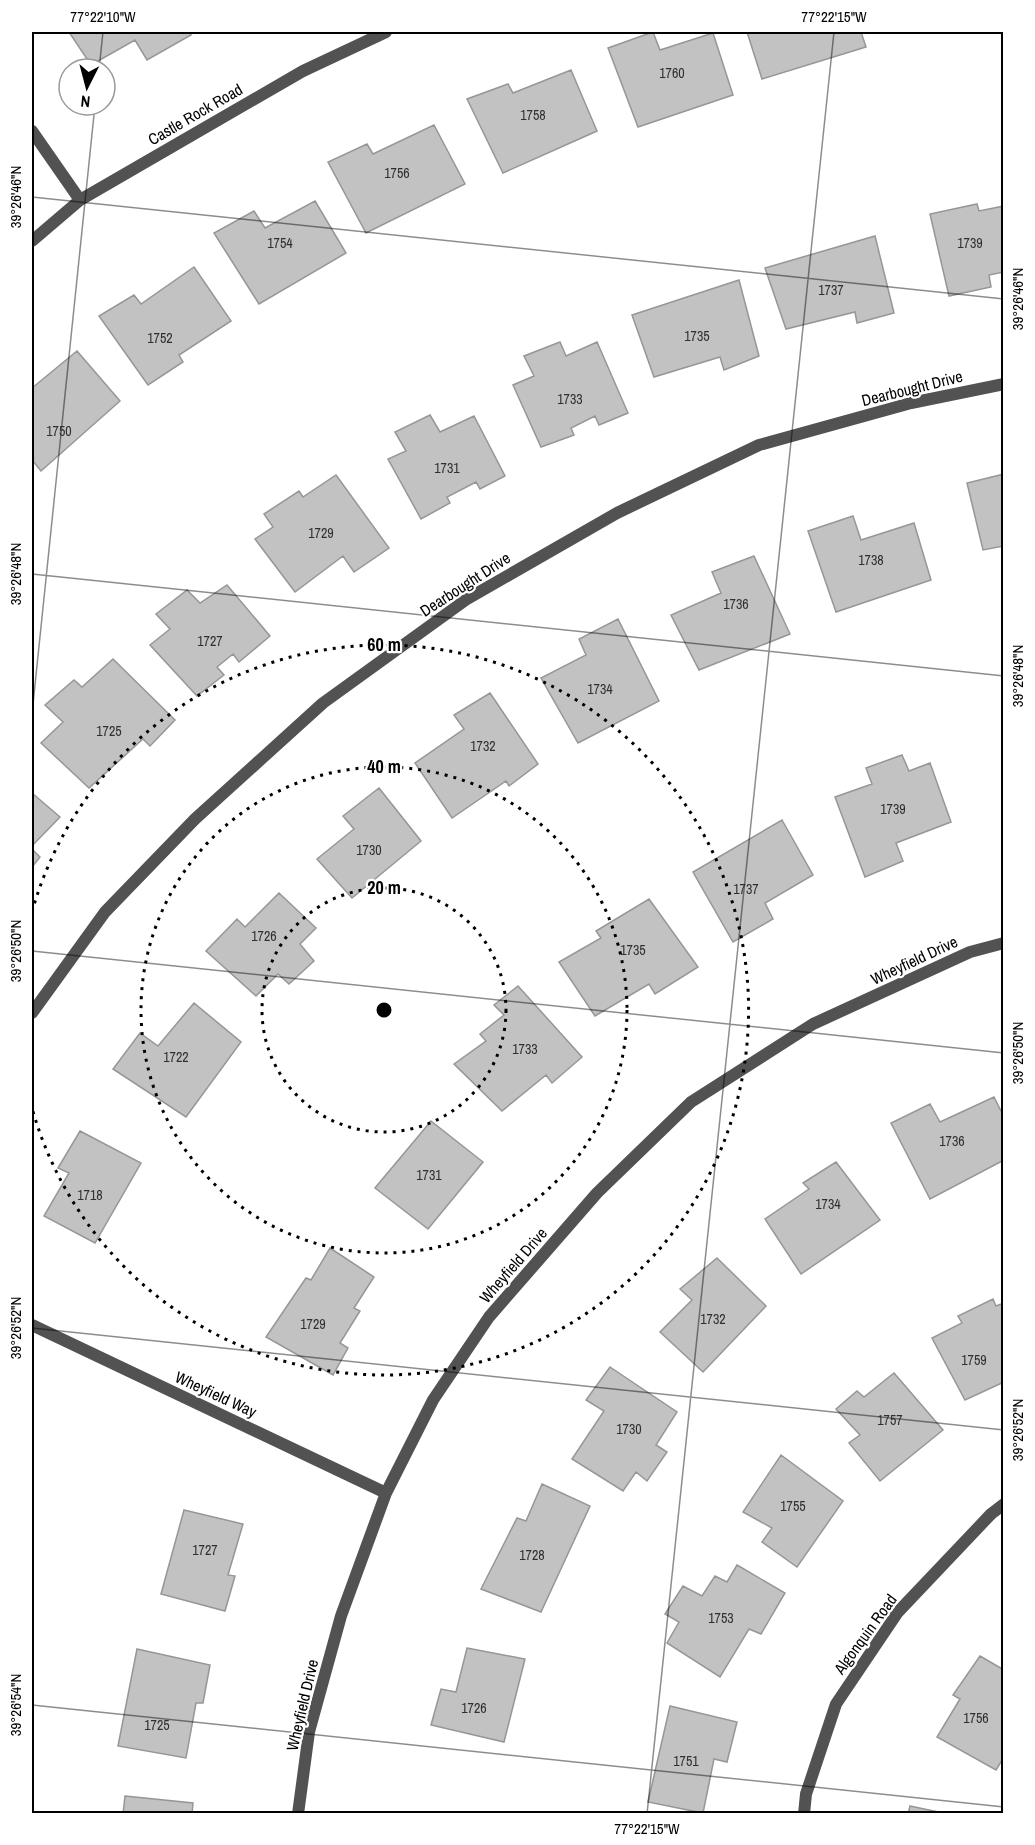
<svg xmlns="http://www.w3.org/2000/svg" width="1035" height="1845" font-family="'Archivo Narrow',sans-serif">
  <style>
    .building { fill: #c2c2c2; stroke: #969696; stroke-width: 1.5 }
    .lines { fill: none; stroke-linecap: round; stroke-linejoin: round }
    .street { stroke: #525252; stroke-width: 12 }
    .ticks { fill: none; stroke: #000; stroke-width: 1.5; stroke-opacity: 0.45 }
    .ring { fill: none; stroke: #000; stroke-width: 3; stroke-dasharray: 3 6 }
    .labels { text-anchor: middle; stroke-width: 4.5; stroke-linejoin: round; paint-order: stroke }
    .number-label { font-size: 14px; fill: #303030 }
    .street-label { font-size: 16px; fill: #000; stroke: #fff }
    .centre { fill: #000; stroke: #fff; stroke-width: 3 }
    .ring-label { font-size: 18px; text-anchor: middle; font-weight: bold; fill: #000; stroke: #fff; stroke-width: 4.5; stroke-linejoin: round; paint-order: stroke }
    .neatline { fill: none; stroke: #000; stroke-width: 2 }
    .ticks-label { font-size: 15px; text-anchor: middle; fill: #000 }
  </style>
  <rect width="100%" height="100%" fill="#fff"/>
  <path class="building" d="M69 32H189L191 35 147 60 135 40 91 65Z
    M653 32 660 50 713 33 733 95 638 127 608 48Z
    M747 32H861L866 47 762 79Z
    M571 70 597 131 503 173 467 99 508 84 513 93Z
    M434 125 465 184 366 233 328 162 367 144 373 154Z
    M315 201 346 253 259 304 214 233 254 211 265 228Z
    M977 204 979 211 1004 206V272L989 275 991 287 949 296 930 214Z
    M875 236 894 313 857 323 855 312 786 329 765 268Z
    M194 267 231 321 179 355 183 362 148 385 99 316 134 295 141 304Z
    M739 280 759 356 724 370 720 357 654 377 632 315Z
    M560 342 566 356 597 342 628 413 599 425 595 416 571 428 574 435 541 447 513 385 534 376 524 356Z
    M77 351 120 401 41 471 32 460V388Z
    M430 415 440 432 474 416 505 476 480 489 476 482 447 497 450 503 421 519 388 459 406 451 395 432Z
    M1004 474V546L983 550 967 483Z
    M336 475 389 548 354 572 343 556 295 592 255 539 273 527 264 514 299 491 303 497Z
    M853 516 861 540 914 523 931 580 836 612 808 531Z
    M754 556 790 634 699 670 671 615 721 593 712 572Z
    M227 585 270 636 239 662 233 654 217 667 224 675 197 696 150 645 170 629 156 614 187 590 200 603Z
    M618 619 659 701 578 743 541 678 586 655 579 639Z
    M113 659 175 720 150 746 143 739 89 788 41 743 63 722 45 705 74 680 82 687Z
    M490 693 538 764 509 786 506 781 452 818 415 763 464 729 454 715Z
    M902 755 909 771 930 763 951 822 896 843 903 861 865 877 835 797 872 784 866 768Z
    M379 788 421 841 352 898 317 859 354 829 343 816Z
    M32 793 60 817 32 846Z
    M782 820 813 875 765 903 773 919 733 942 693 872Z
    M32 849 40 857 32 867Z
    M279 893 316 928 300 944 314 961 289 984 278 974 256 996 206 951 237 919 245 927Z
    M649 899 698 967 655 994 649 984 595 1016 559 962 601 938 596 931Z
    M518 986 582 1057 552 1083 546 1075 502 1111 454 1064 486 1041 480 1034 504 1015 494 1005Z
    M194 1003 241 1042 186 1117 113 1069 140 1033 158 1046Z
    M994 1097 1004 1117V1160L930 1199 891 1123 930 1104 940 1122Z
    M431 1121 483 1162 428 1229 375 1188Z
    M80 1131 141 1163 95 1243 44 1216 69 1173 58 1168Z
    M836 1162 880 1220 801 1274 765 1219 809 1189 803 1183Z
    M330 1248 374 1277 354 1308 360 1311 340 1343 348 1348 333 1375 266 1337 306 1278 311 1280Z
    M717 1258 766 1306 703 1372 660 1332 692 1300 680 1289Z
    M993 1299 996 1306 1004 1303V1382L965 1400 932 1338 962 1323 958 1316Z
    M610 1367 677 1412 656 1445 667 1452 647 1481 636 1472 623 1491 572 1459 604 1411 586 1400Z
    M894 1373 943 1430 880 1481 849 1443 860 1435 836 1409 857 1391 864 1397Z
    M781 1455 843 1501 797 1567 762 1542 772 1528 743 1512Z
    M542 1484 590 1506 541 1612 481 1589 517 1518 526 1521Z
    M184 1510 243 1524 228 1575 235 1576 225 1611 161 1594Z
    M737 1565 785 1593 761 1634 749 1629 720 1677 667 1643 679 1622 665 1614 683 1586 702 1596 715 1576 727 1582Z
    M467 1648 525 1659 504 1742 431 1725 441 1689 456 1692Z
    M137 1649 210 1665 203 1703H196L186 1758 118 1746Z
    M980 1656 1004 1670V1757L996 1770 937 1737 960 1699 953 1695Z
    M670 1706 737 1722 727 1762 714 1759 703 1813 648 1802Z
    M125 1796 193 1803 192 1814H123Z
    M910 1806 948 1814H908Z"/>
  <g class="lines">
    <path class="street" d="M32 131 80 200
      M32 241 80 200 303 71 386 32
      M32 1013 105 912 195 819 323 703 467 599 617 513 759 445 911 403 1004 384
      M32 1325 386 1493
      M298 1814 309 1732 341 1616 386 1493 433 1400 489 1317 597 1193 691 1102 813 1024 970 952 1004 943
      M804 1814 806 1794 836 1704 898 1612 991 1514 1004 1504"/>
  </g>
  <path class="ticks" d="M99 69 103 32M32 197 1004 299M32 574 1004 676M32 714 95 105M32 951 1004 1053M32 1328 1004 1430M32 1705 1004 1807M647 1814 834 32"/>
  <g class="ring">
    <circle cx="384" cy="1010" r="122"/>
    <circle cx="384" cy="1010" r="243"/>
    <path d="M32 912A365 365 0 1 1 32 1108"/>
  </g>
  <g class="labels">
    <g class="number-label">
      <text x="672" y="78">1760</text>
      <text x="533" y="120">1758</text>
      <text x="397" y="178">1756</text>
      <text x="280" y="248">1754</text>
      <text x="970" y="248">1739</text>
      <text x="831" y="295">1737</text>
      <text x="697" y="341">1735</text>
      <text x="160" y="343">1752</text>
      <text x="570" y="404">1733</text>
      <text x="59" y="436">1750</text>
      <text x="447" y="473">1731</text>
      <text x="321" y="538">1729</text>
      <text x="871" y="565">1738</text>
      <text x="736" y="609">1736</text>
      <text x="210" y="646">1727</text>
      <text x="600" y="694">1734</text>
      <text x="109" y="736">1725</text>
      <text x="483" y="751">1732</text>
      <text x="893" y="814">1739</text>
      <text x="369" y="855">1730</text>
      <text x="746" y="894">1737</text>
      <text x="264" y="941">1726</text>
      <text x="633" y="955">1735</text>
      <text x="525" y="1054">1733</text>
      <text x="176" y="1062">1722</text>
      <text x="952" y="1146">1736</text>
      <text x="429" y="1180">1731</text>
      <text x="90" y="1200">1718</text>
      <text x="828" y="1209">1734</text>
      <text x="713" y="1324">1732</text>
      <text x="313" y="1329">1729</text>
      <text x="974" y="1365">1759</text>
      <text x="890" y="1425">1757</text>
      <text x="629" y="1434">1730</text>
      <text x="793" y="1511">1755</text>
      <text x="205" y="1555">1727</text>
      <text x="532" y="1560">1728</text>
      <text x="721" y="1623">1753</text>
      <text x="474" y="1713">1726</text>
      <text x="976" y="1723">1756</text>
      <text x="157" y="1730">1725</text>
      <text x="686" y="1766">1751</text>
    </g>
    <g class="street-label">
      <text transform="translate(195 114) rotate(-30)" y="6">Castle Rock Road</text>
      <text transform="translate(912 388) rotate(-14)" y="6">Dearbought Drive</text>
      <text transform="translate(465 584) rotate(-33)" y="6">Dearbought Drive</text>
      <text transform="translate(914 960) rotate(-25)" y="6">Wheyfield Drive</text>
      <text transform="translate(513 1265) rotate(-49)" y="6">Wheyfield Drive</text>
      <text transform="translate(216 1394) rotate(25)" y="6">Wheyfield Way</text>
      <text transform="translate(865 1634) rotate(-54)" y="6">Algonquin Road</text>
      <text transform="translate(302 1705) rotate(-77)" y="6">Wheyfield Drive</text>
    </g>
  </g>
  <circle cx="384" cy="1010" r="9" class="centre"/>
  <g class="ring-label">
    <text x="384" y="651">60 m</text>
    <text x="384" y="773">40 m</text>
    <text x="384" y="894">20 m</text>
  </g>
  <rect width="1035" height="1845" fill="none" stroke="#ffffff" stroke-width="66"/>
  <g transform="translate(87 87) rotate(186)"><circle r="28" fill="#ffffff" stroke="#999999" stroke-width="1.5"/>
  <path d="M0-4.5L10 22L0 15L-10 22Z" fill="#000000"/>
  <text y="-9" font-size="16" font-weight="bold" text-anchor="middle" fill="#000000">N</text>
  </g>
  <rect x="33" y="33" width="969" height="1779" class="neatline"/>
  <g class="ticks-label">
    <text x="103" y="22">77°22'10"W</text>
    <text x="834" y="22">77°22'15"W</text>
    <text transform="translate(16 197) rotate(-90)" y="5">39°26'46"N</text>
    <text transform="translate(1018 299) rotate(-90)" y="5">39°26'46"N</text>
    <text transform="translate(16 574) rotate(-90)" y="5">39°26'48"N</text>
    <text transform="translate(1018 676) rotate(-90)" y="5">39°26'48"N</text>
    <text transform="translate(16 951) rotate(-90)" y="5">39°26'50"N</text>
    <text transform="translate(1018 1053) rotate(-90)" y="5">39°26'50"N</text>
    <text transform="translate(16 1328) rotate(-90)" y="5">39°26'52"N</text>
    <text transform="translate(1018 1430) rotate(-90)" y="5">39°26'52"N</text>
    <text transform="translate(16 1705) rotate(-90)" y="5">39°26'54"N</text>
    <text x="647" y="1834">77°22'15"W</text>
  </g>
</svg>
